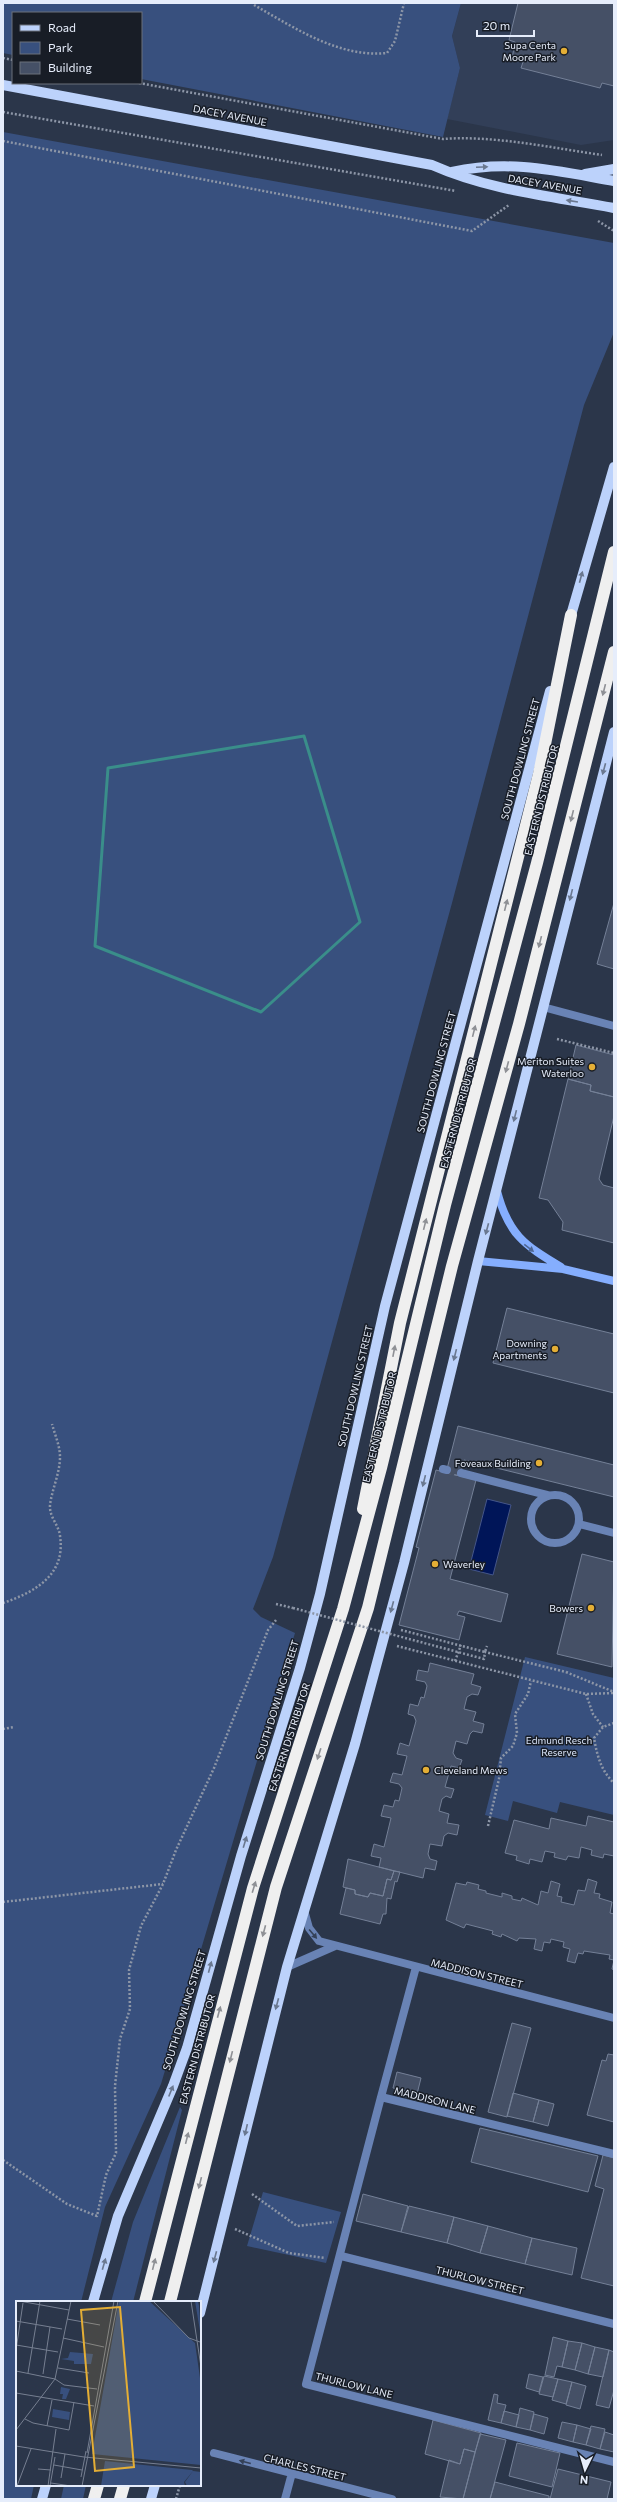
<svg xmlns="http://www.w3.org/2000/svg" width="617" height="2502" font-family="Commissioner,sans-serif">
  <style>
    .built { fill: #323f58 }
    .green { fill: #38507e }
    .water { fill: #001558; stroke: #455689 }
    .building { fill: #455066; stroke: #748097 }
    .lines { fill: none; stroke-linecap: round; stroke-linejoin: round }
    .street-tunnel { stroke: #475165; stroke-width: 8; stroke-dasharray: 8 4; stroke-linecap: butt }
    .path { stroke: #8d96a7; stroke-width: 2.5; stroke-dasharray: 2 2; stroke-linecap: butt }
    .lane { stroke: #6983b5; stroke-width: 8 }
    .street { stroke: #6983b5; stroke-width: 8 }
    .secondary { stroke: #85aefe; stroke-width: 8 }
    .primary { stroke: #bcd2fb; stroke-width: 10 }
    .highway { stroke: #efefef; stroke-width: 12 }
    .path-bridge { stroke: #8d96a7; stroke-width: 2.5; stroke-dasharray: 2 2; stroke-linecap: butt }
    .oneway { fill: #6a7890 }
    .oneway2 { fill: #8e9095 }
    .oneway3 { fill: #4e6692 }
    .oneway4 { fill: #344158 }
    .marked { fill: none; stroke: #3a8e8a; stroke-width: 3; stroke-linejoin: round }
    .poi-dot { fill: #e4ae35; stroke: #181d26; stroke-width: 1.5 }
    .labels { text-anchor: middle; stroke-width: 3; stroke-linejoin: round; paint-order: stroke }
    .poi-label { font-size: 10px; fill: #e6edfb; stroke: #181d26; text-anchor: end }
    .street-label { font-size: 10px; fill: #e6edfb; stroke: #181d26 }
    .park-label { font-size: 10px; fill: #d9e4f9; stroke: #181d26 }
    .inset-road { fill: none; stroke: #767f91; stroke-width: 1 }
    .view { fill: #e4ae35; fill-opacity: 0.15; stroke: #e4ae35; stroke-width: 2 }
    .inset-edge { fill: none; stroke: #e6edfb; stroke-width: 2 }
  </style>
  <rect width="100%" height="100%" fill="#2b364a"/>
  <path class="built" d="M461 3H614V140L581 145 447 119 460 68 452 36Z"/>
  <path class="green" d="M3 3H461L452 36 460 68 443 137 141 79V13H13V55L3 53Z
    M3 132 614 243V332L584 405 452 903 273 1557 253 1609 261 1617 295 1633 161 2084 105 2207 81 2302H17V2485H34L31 2499H3Z
    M525 1657 614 1678V1815L560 1802 557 1813 513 1801 508 1821 485 1815Z
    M180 2107 182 2110 133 2302H111L133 2222Z
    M263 2192 341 2212 326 2263 247 2246Z
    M64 2485H86L83 2499H61Z"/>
  <path class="water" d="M487 1499 511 1505 493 1575 469 1569Z"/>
  <path class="building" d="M518 3H614V86L602 83 600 88 521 68 523 62 512 59 515 42 509 40Z
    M614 903V969L597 964Z
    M576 1045 614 1055V1097L590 1091 591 1085 568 1079Z
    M568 1079 591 1085 590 1091 614 1097V1116L599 1179 603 1185 614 1188V1243L562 1230 563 1222 548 1200 539 1198Z
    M507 1308 614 1334V1393L493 1363Z
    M458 1426 614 1465V1497L464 1460 460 1476 446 1473Z
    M436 1470 476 1480 450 1579 508 1594 501 1622 459 1611 457 1615 465 1617 459 1640 399 1625 419 1548 416 1547Z
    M582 1554 614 1562 612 1667 557 1654Z
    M430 1663 474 1674 471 1684 481 1687 478 1695 472 1694 467 1697 464 1709 476 1712 473 1721 484 1724 482 1733 473 1731 470 1734 467 1744 456 1741 453 1753 456 1758 462 1760 459 1768 451 1766 445 1787 454 1789 451 1798 446 1796 442 1799 439 1811 449 1814 447 1823 459 1825 457 1835 448 1833 444 1836 442 1846 430 1844 428 1854 430 1859 437 1861 435 1870 425 1868 423 1878 379 1867 381 1858 371 1856 374 1844 384 1847 391 1818 381 1816 384 1805 393 1807 395 1800 399 1801 402 1788 399 1784 390 1782 393 1773 402 1775 407 1756 397 1754 400 1743 409 1746 416 1721 414 1716 408 1714 410 1704 418 1706 421 1697 424 1698 427 1686 425 1682 416 1680 418 1670 428 1672Z
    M588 1816 614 1822V1856L604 1854 603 1858 591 1855 592 1850 581 1847 579 1858 568 1856 566 1860 554 1857 555 1853 545 1851 542 1862 530 1859 529 1864 516 1860 517 1856 505 1853 514 1820 549 1829 551 1818 586 1826Z
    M348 1859 394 1871 391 1880 387 1879 383 1896 370 1893 368 1897 355 1894V1890L343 1887Z
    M394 1871 400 1872 397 1882 395 1881 391 1899 387 1898 386 1914H383L380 1924 340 1914 346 1888 355 1890V1894L368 1897 370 1893 383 1896 387 1879 391 1880Z
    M588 1879 597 1882 594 1893 600 1894 599 1898 612 1902 610 1913 614 1914V1970L612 1969 614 1960 609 1959 610 1955 584 1951 583 1954 578 1953 575 1963 567 1961 570 1949 563 1947 564 1942 551 1939 550 1943 544 1942 542 1951 534 1949 536 1939 519 1938 517 1941 502 1934 501 1937 492 1934 493 1931 466 1924 464 1928 446 1920 456 1883 466 1885 467 1882 479 1885 478 1889 486 1891V1893L502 1897V1893L512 1896V1899L521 1901 522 1898 538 1905 541 1891 548 1893 551 1881 560 1884 557 1896 562 1897 561 1902 574 1905 578 1890 585 1891Z
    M512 2023 531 2028 507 2117 488 2112Z
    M608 2054 614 2055V2122L587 2115 602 2060 606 2061Z
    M397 2072 421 2078 417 2094 393 2088Z
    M513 2093 539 2100 533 2122 507 2116Z
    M539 2100 554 2104 548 2126 533 2122Z
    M480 2128 598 2156 588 2192 471 2162Z
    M603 2155 614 2158V2286L581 2278 604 2189 595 2186Z
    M363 2194 408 2206 401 2232 356 2221Z
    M409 2206 454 2217 447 2243 401 2232Z
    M454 2217 488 2226 480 2253 447 2243Z
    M488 2226 532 2238 525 2264 480 2253Z
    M532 2238 577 2248 572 2275 525 2264Z
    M553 2337 568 2341 562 2367 557 2366 554 2377 545 2375Z
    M568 2341 582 2343 575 2370 562 2367Z
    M582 2343 595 2347 588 2374 575 2370Z
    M595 2347 609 2350 603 2377 588 2374Z
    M609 2350 614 2352V2390L609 2408 596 2405Z
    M529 2374 543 2377 539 2392 526 2388Z
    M544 2376 558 2379 553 2397 539 2394Z
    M558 2379 572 2382 566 2404 552 2400Z
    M572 2382 586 2386 580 2409 566 2405Z
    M494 2394 498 2395 497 2403 506 2405 501 2423 488 2420Z
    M520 2408 534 2412 530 2430 516 2427Z
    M504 2411 519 2415 516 2427 501 2423Z
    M534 2414 548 2418 544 2434 530 2430Z
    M433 2420 481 2433 475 2452 464 2449 460 2464 425 2454Z
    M562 2422 577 2425 573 2442 558 2438Z
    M577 2425 591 2429 586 2445 573 2442Z
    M591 2426 605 2429 600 2449 586 2445Z
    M605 2432 614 2435V2452L600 2449Z
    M480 2434 506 2440 490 2499H463Z
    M517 2443 560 2453 552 2487 509 2476Z
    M464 2449 475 2452 463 2499 440 2497 449 2460 460 2464Z
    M558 2469 611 2482 607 2499H550Z
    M495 2482 549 2496V2499H490Z"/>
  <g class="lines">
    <path class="street-tunnel" d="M447 1470 461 1473"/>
    <path class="path" d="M254 5C295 28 339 58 387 53L395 41 404 3
      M3 58 13 60
      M139 83 443 139C492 135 553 148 602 155
      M3 112 456 191
      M3 141 472 231 509 205
      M598 221 614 231
      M557 1039 614 1053
      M3 1603C35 1592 66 1575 60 1536 59 1525 49 1517 50 1505 52 1489 60 1473 60 1457 60 1446 55 1435 52 1424
      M276 1604 293 1608
      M401 1630 485 1652 487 1646
      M397 1646 586 1694 614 1693
      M455 1661 461 1645
      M566 1672 614 1692
      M586 1694 593 1714 603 1727
      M614 1723 603 1727 594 1738C597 1755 601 1771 614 1783
      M3 1729 14 1727
      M488 1826 499 1779 501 1758 513 1746 517 1733 515 1714 528 1694 531 1681
      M3 1902 163 1884
      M3 2160 67 2204 97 2216 106 2175 116 2153 115 2086 120 2039 130 2009 129 1970 141 1926 163 1884 176 1850 214 1768 268 1630 276 1620
      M252 2194 297 2226 334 2222
      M235 2229 289 2253 325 2258
      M176 2499 180 2485"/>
    <path class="lane" d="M416 1967 381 2097 614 2154
      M381 2097 306 2384 614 2462
      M214 2453 392 2499
      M285 2499 292 2473"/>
    <path class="street" d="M543 1007 614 1026
      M443 1469 447 1470
      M461 1473 547 1495
      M531 1519a24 24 0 1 1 48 0a24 24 0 1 1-48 0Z
      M579 1524 614 1533
      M304 1910 309 1928 319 1941 614 2018
      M287 1967 335 1946
      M341 2256 614 2324"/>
    <path class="secondary" d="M497 1191C508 1234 524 1245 561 1267
      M478 1261 563 1269 614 1281"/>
    <path class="primary" d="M3 85 432 165C491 191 551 196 614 208
      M452 172C510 159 557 171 614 181
      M585 174 614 169
      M569 622 614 467
      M93 2302 118 2216 173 2086 187 2048 241 1856 300 1668 320 1594 385 1306 550 691
      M200 2313 287 1967 355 1744 404 1563 478 1261 614 732
      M42 2499 46 2485
      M151 2499 155 2485"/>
    <path class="highway" d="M363 1509 400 1323 539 774 571 615
      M145 2302 253 1888 343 1609 381 1468 445 1205 537 863 614 552
      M170 2302 276 1887 368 1608 452 1266 519 1024 614 652
      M94 2499 98 2485
      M120 2499 124 2485"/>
    <path class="path-bridge" d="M293 1608 484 1659 485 1652 566 1672"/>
  </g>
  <defs><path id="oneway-solid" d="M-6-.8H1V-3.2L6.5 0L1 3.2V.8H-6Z"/></defs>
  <g class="oneway">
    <use href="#oneway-solid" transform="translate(482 167) rotate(-3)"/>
    <use href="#oneway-solid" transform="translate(572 201) rotate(-171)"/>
    <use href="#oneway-solid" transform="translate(581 577) rotate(-75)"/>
    <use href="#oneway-solid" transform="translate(604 769) rotate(105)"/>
    <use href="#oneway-solid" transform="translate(571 895) rotate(104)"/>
    <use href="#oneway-solid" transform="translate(515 1116) rotate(104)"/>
    <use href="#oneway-solid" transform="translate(487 1229) rotate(105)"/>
    <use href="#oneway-solid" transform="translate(455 1355) rotate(104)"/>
    <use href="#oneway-solid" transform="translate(424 1481) rotate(104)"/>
    <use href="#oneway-solid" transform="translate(392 1607) rotate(105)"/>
    <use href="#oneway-solid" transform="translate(245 1842) rotate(-73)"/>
    <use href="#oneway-solid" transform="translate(210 1967) rotate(-75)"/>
    <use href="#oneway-solid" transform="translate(277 2004) rotate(105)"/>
    <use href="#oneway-solid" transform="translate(171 2091) rotate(-68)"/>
    <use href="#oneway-solid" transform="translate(246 2130) rotate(103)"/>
    <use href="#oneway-solid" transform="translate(215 2257) rotate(105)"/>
    <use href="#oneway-solid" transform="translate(104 2264) rotate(-74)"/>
  </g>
  <g class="oneway2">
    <use href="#oneway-solid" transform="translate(604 690) rotate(104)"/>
    <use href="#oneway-solid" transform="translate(572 816) rotate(104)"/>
    <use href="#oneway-solid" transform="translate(506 905) rotate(-76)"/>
    <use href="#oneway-solid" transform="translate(540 942) rotate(104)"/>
    <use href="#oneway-solid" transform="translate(474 1031) rotate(-76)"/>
    <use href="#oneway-solid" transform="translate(507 1067) rotate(105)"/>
    <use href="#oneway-solid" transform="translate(425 1224) rotate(-76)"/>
    <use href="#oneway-solid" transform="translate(394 1351) rotate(-79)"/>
    <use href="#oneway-solid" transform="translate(319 1754) rotate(108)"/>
    <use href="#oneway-solid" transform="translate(254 1887) rotate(-73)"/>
    <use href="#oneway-solid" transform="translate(264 1931) rotate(105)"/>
    <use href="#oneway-solid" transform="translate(219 2012) rotate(-75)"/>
    <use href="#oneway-solid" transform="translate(231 2057) rotate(104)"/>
    <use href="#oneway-solid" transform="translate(187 2138) rotate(-76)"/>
    <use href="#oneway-solid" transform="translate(200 2183) rotate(104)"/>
    <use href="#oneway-solid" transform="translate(154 2264) rotate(-76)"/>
  </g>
  <use class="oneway3" href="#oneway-solid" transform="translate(529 1248) rotate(38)"/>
  <g class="oneway4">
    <use href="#oneway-solid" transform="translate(313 1934) rotate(50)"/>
    <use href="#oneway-solid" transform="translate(245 2462) rotate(-165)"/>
  </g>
  <path class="marked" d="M304 736 360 922 261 1012 95 946 108 768Z"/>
  <g class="poi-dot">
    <circle cx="564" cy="51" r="4"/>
    <circle cx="592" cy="1067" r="4"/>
    <circle cx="555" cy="1349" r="4"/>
    <circle cx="539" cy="1463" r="4"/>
    <circle cx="435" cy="1564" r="4"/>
    <circle cx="591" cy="1608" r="4"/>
    <circle cx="426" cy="1770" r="4"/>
  </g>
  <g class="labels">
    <g class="poi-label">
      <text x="556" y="49">Supa Centa<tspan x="556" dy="12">Moore Park</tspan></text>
      <text x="584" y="1065">Meriton Suites<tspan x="584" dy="12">Waterloo</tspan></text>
      <text x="547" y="1347">Downing<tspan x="547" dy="12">Apartments</tspan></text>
      <text x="531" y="1467">Foveaux Building</text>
      <text x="443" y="1568" text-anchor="start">Waverley</text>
      <text x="583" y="1612">Bowers</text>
      <text x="434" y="1774" text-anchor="start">Cleveland Mews</text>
    </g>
    <g class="street-label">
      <text transform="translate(230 115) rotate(11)" y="4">DACEY AVENUE</text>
      <text transform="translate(545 184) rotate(10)" y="4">DACEY AVENUE</text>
      <text transform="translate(520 759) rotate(-75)" y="4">SOUTH DOWLING STREET</text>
      <text transform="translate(541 800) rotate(-76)" y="4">EASTERN DISTRIBUTOR</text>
      <text transform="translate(436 1072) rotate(-75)" y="4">SOUTH DOWLING STREET</text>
      <text transform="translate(458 1113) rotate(-75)" y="4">EASTERN DISTRIBUTOR</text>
      <text transform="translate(355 1386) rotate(-77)" y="4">SOUTH DOWLING STREET</text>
      <text transform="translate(379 1427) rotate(-76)" y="4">EASTERN DISTRIBUTOR</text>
      <text transform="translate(277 1700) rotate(-73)" y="4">SOUTH DOWLING STREET</text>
      <text transform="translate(289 1737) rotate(-72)" y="4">EASTERN DISTRIBUTOR</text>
      <text transform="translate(477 1973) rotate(14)" y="4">MADDISON STREET</text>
      <text transform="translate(184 2010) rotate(-73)" y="4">SOUTH DOWLING STREET</text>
      <text transform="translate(197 2049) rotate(-75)" y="4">EASTERN DISTRIBUTOR</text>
      <text transform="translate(435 2100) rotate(14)" y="4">MADDISON LANE</text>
      <text transform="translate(480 2280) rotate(14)" y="4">THURLOW STREET</text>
      <text transform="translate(354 2385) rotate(14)" y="4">THURLOW LANE</text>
      <text transform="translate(305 2467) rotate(14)" y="4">CHARLES STREET</text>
    </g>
    <g class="park-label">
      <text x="559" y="1744">Edmund Resch<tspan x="559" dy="12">Reserve</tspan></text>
    </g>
  </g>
  <g transform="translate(16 2301)">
    <rect width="185" height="185" fill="#2b364a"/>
    <path d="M103 0H133L179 42 185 84V164L76 153ZM179 0H182L183 5 185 36ZM54 51 77 53 75 63H58V60L45 58 52 57ZM45 86 54 88 50 98H46L47 93H44ZM37 108 54 111 53 119 36 116ZM89 160 176 169 177 170 168 181 169 185H85ZM177 170 185 171V185H171L169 181Z" fill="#38507e"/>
    <path class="inset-road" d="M3 0 53 9M137 0 173 37 184 41M175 0 185 66M51 18 84 24M0 20 46 28M47 37 88 46M0 44 42 51M0 49 7 2M42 67 73 72M0 70 39 78 55 0M12 72 24 0M27 73 34 26M0 92 78 105M9 118 17 122 53 129 58 101M31 125 36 99M0 129 39 78 48 84 81 88M0 145 68 156 185 167M71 152 98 0M38 164 66 169M22 168 35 169M65 176 70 150M45 177 49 153M35 182 55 185M1 185 15 148M32 185 40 128M34 185 39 156M66 185 102 0"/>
    <path class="view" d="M104 6 118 166 79 170 65 9Z"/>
    <rect width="185" height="185" class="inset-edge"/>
  </g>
  <rect width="617" height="2502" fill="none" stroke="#e6edfb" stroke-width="8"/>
  <rect x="12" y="12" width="130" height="72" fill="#181d26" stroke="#6a707b"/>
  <rect x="20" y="25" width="20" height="6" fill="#bcd2fb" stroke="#6a707b"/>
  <text x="48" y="32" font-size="12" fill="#e6edfb">Road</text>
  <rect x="20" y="42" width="20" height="12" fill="#38507e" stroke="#6a707b"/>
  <text x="48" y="52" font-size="12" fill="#e6edfb">Park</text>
  <rect x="20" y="62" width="20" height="12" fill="#455066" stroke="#6a707b"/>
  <text x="48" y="72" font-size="12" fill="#e6edfb">Building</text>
  <g transform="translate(585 2470) rotate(185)" stroke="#181d26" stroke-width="3" paint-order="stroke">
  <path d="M0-3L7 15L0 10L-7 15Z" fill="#e6edfb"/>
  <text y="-6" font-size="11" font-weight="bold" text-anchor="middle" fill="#e6edfb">N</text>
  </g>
  <path d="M477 30v6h57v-6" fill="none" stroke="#e6edfb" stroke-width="2"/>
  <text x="483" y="30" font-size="12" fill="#e6edfb" stroke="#181d26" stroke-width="3" paint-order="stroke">20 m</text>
</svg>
